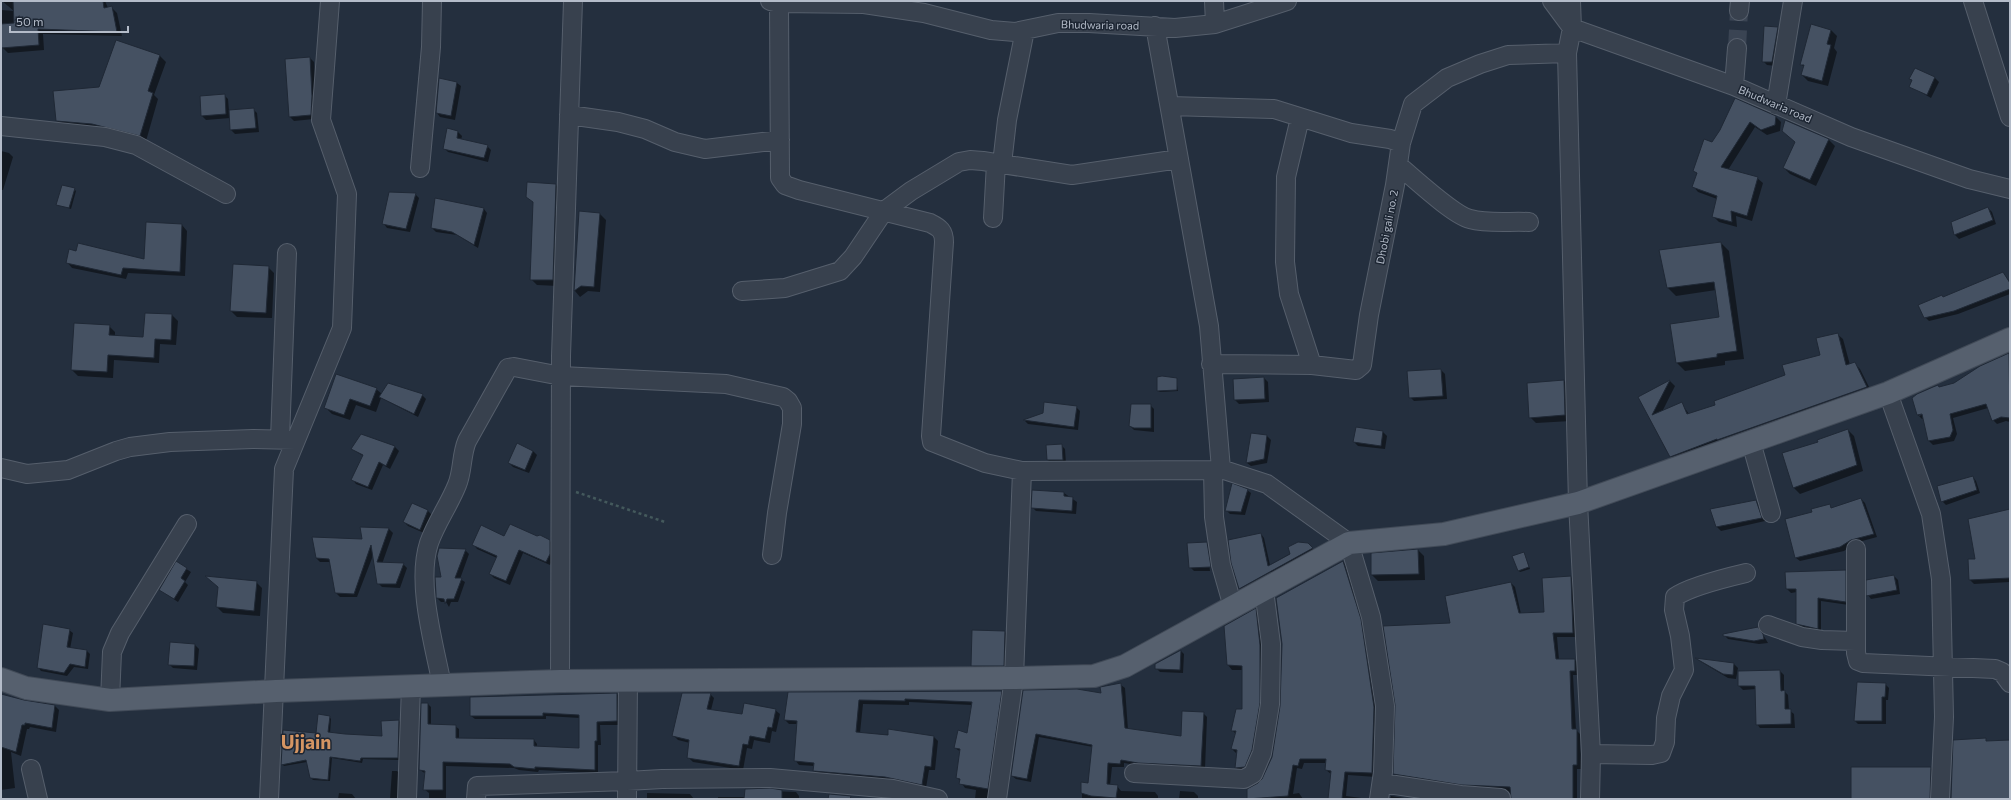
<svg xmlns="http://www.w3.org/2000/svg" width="2011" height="800" font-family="Commissioner,sans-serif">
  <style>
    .shadow { fill: #0007; fill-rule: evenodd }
    .building { fill: #455162; stroke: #1f2835 }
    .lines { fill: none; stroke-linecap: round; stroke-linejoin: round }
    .minor-tunnel { stroke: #3a4453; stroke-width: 18; stroke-dasharray: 18 9; stroke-linecap: butt }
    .minor-casing { stroke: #565f6c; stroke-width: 20 }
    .major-casing { stroke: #414a57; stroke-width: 24 }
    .path { stroke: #44595c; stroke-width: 2.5; stroke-dasharray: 3 3; stroke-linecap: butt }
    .minor { stroke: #38414e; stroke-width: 18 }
    .major { stroke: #56606e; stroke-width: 22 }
    .labels { text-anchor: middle; stroke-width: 3; stroke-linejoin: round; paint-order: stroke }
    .street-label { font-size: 11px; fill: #b4bcc9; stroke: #1d2633 }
    .town-label { font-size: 19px; font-weight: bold; fill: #d59563; stroke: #1d2633 }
  </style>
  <rect width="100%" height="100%" fill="#242f3e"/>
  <path class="shadow" d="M2 1H105L108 8 111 7 117 13 122 36 43 34 44 50 8 53 3 48 5 41 1 43V10L14 11Z
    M1778 28 1781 32 1776 66 1767 65 1763 61Z
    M1831 30 1837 36 1834 48 1837 52 1828 86 1808 81 1802 75 1804 67 1801 64Z
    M116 41 160 56 166 62 154 95 158 99 146 141 63 127 57 121 99 88Z
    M310 58 314 62 316 101 314 119 294 121 290 117Z
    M1915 69 1935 78 1939 82 1931 98 1910 86Z
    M457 83 461 86 455 120 440 117 437 113Z
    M224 95 228 99 229 111 253 109 257 113 259 132 235 134 231 130 230 118 206 120 202 116Z
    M1735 99 1776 117 1781 122 1780 131 1767 135 1755 127 1728 170 1757 178 1763 183 1752 221 1736 216 1737 227 1719 222 1713 216 1717 199 1698 192 1693 186 1697 174 1694 171 1721 131Z
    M1786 121 1829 140 1835 146 1816 186 1790 174 1784 168 1796 142Z
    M458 132 462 136 461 140 487 146 491 150 488 162 448 152 444 148Z
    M1 151 9 153 13 157 3 190H1Z
    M556 185 562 191 558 286 537 285 531 279Z
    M74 189 76 191 71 209 57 204Z
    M415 194 419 198 410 232 387 228 384 224Z
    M1988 208 1992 212 1996 224 1959 239 1955 235 1952 223Z
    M484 209 487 213 478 248 457 235 436 232 432 228Z
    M580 212 600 214 606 220 600 292 588 291 580 297 575 291Z
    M182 225 187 231 185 276 128 273 126 279 72 268 67 262 145 260Z
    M1721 243 1729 251 1744 359 1725 361V365L1685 371 1677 363 1721 318 1716 290 1676 296 1668 288 1661 251Z
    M268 267 274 273 272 318 237 317 231 311Z
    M2003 273 2010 282V294L1958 314 1929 321 1925 317 1943 298Z
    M172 315 178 321 176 345 160 344 159 363 114 360 113 378 78 376 72 370 109 326 115 332V336L144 338Z
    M1837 334 1843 339 1850 365 1854 363 1860 369 1872 393 1676 462 1666 450 1639 398 1670 381 1675 386 1662 412 1681 403 1689 414 1716 405 1786 376 1821 356Z
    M2010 354V422L2006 421 1997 424 1993 420 1988 408 1953 418 1957 434 1954 441 1933 445 1929 441 1924 418 1922 419 1918 415 1939 388 1954 383 1981 367ZM1919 413H1927L1919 416Z
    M1441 370 1445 374 1447 399 1414 401 1410 397 1408 372Z
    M1264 378 1268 382 1269 402 1239 404 1235 400Z
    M1176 379 1178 391 1160 392 1158 391Z
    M1564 381 1570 387 1571 421 1536 423 1530 417 1528 383Z
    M376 389 382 394 422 395 426 399 418 417 381 398 376 412 356 405 350 420 332 414 326 408Z
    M1150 405 1154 409V432L1134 430 1130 426Z
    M1076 407 1080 411 1078 430 1028 424 1025 421 1044 413Z
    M1848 430 1854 436 1863 471 1800 494 1794 488 1819 442Z
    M1383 432 1387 436 1385 449 1358 446 1354 442Z
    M1252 434 1267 436 1271 440 1267 463 1251 466 1247 463Z
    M361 436 395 447 399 451 390 469 383 465 372 490 356 484 353 480 363 456 352 449Z
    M517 445 533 451 537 455 529 473 513 467 509 463Z
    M1061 445 1065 449 1066 464H1052L1048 460Z
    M1973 477 1976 481 1980 493 1946 505 1942 501Z
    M1247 490 1251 493 1245 515 1230 514 1227 511Z
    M1064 493 1077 502 1076 514 1036 511 1032 507Z
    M1861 499 1865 503 1877 537 1855 543 1844 551 1800 561 1796 558 1813 513 1829 506 1833 509Z
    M1756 501 1760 505 1765 521 1721 531 1717 527 1711 510Z
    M413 504 428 511 432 515 424 533 408 526 404 522Z
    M2010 510V582L1974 584 1970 580 1976 560Z
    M361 528 389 529 393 533 382 564H403L407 568 400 588 382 587 378 583 374 553 357 597H340L336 593 331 562H320L316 558 363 540Z
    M1261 534 1264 538 1270 565 1307 544 1316 552 1244 592 1240 589 1232 563Z
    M505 537H537L549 540 553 544V558L550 565 523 553 510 585 494 578 490 574 497 558 477 549 474 545Z
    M1207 543 1211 547 1214 571H1212L1209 546H1207L1210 571H1194L1190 567Z
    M465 550 469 554 460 579 465 582 458 602H451L449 607 446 602H441L437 598 442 578Z
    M1418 550 1424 556 1425 580 1378 581 1372 575V554Z
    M1524 553 1530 569 1520 572 1518 570Z
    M1343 562 1347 566 1364 624 1378 711 1376 777 1348 775 1346 796 1369 799H1329L1331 774 1326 770 1327 763H1304L1302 769 1297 768 1293 794 1299 793 1303 799H1248V789L1259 784 1263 779 1273 757Z
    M177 563 191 572 185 582 188 585 178 602 160 590Z
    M1845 571 1849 575V605L1821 601V632L1801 627 1797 623V592L1791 593 1787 589Z
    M1894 576 1898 580 1900 594 1871 599 1868 595Z
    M1571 577 1575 581 1577 637H1557L1559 660H1575L1579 664V675H1573L1576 730 1580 734 1581 769H1577V799H1512V794L1507 791 1467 788 1398 778 1394 774 1451 624 1511 583 1515 587 1521 614 1545 613Z
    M256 582 262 588 260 616 223 613 217 607Z
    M1256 610 1260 614 1265 650 1264 708 1249 771 1241 772 1236 768 1237 754 1232 749 1236 734 1232 730 1243 710V670H1232L1228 665Z
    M69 630 73 633 70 649 87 651 90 654 88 669 74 667 67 676 41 671 38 667Z
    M1005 632 1011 638 1010 671H978L972 665Z
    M1762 633 1768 643 1759 644 1728 639 1724 635Z
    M195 645 199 649 197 670 173 668 169 664Z
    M1181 651 1184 654 1183 673 1160 672 1156 668Z
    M1698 660 1734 664 1738 668 1736 679 1728 678Z
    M1780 671 1784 675V691L1788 695 1789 710 1794 714 1795 728H1760L1757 724 1756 689 1743 690 1739 686Z
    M1885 684 1889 688 1888 700H1886V724H1858L1855 721Z
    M1121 685 1125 688 1128 730 1182 737 1203 713 1207 717 1205 769 1143 766 1124 763V767H1112L1110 785 1117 786 1121 791 1155 792 1158 796V799H1082V783L1089 784 1093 747 1039 737 1031 782 1016 779 1012 776 1024 691 1102 694Z
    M1001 692 1005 696 991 799H975L976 790 965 788 957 777 961 752 955 748 968 734 972 705 909 702V705L863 704 860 733 934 737 938 741 935 770H929L926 788 818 775 814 771 815 766 799 765 795 760 798 724H789L785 720 789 693Z
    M617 694 621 698 620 725H600L601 745H598V773L539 770 538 772 519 770 514 768 446 766V799H429V793L424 789 426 774 420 770 428 704 431 707V725L455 726 459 729V739L534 740 537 744V747L580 749V718L546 716V719H475L471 716Z
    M710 694 714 698 711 710 742 715 775 710 780 714 776 732 772 731 770 743 754 740 752 749 747 748 743 770 693 762 688 757 690 743 678 740 674 736Z
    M1 695 24 701 55 706 59 710 56 732 30 727 29 729H27L21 756 11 752 15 788 1 790Z
    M329 716 331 719 330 734 383 737 399 721 401 723 400 760 363 759 362 763 332 758 330 781 313 780 311 778 307 762 284 766 282 764 316 734Z
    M1931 768 1937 774 1936 799H1852Z
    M392 771H397L401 775 400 799H390Z
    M746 790 796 792 799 796V799H718V797H746Z
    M1180 791 1194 792 1198 796V799H1179Z
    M339 793 352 794 356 799H338Z
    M647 793 690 794 694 799H647Z
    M1391 796 1411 799H1390Z"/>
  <path class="building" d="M13 1H103L104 8 112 6 117 32 38 29 39 45 1 48V24L14 23Z
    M1811 24 1831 30 1827 44 1831 45 1822 81 1801 75 1804 65H1800Z
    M1764 26 1778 27 1772 62H1762Z
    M116 40 160 55 148 91 153 93 140 136 92 124 56 121 53 91 99 87Z
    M310 57 312 96 311 115 289 117 285 59Z
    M1915 68 1935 77 1927 95 1909 87 1912 80 1909 79Z
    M439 78 457 82 451 116 436 113Z
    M225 94 226 114 201 116 200 96Z
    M1735 98 1776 116 1775 125 1761 130 1750 122 1721 167 1758 177 1747 216 1731 211 1732 222 1712 217 1717 196 1692 187 1697 173 1693 171 1704 139 1712 142 1720 130Z
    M254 108 256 128 230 130 229 110Z
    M1785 120 1829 139 1810 180 1783 168 1795 142 1782 131Z
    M447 128 458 131 457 138 488 145 484 158 443 149Z
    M527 182 556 184 553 280H530L533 202 526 197Z
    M62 185 75 188 69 208 56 205Z
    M389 192 416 193 406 229 382 224Z
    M435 198 484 208 474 245 452 232 431 228Z
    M1988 207 1993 220 1954 235 1951 222Z
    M579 211 600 213 594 287 581 286 574 291Z
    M146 222 182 224 180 272 123 268 121 275 66 263 69 249 76 251 78 243 144 259Z
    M1721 242 1737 351 1717 354V357L1676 363 1670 324 1719 317 1714 282 1667 288 1659 250Z
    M233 264 269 266 266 313 230 311Z
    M2003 272 2010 283V289L1954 311 1924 318 1918 305 1942 295 1943 297Z
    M145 313 172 314 171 340 155 339 154 358 108 355 107 372 71 370 74 323 110 325 109 335 143 337Z
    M1838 333 1846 365 1855 362 1867 387 1717 440V439L1670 457 1638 397 1670 380 1652 415 1682 402 1687 414 1715 405 1714 401 1785 375 1782 365 1820 355 1816 338Z
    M2009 353 2010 418 2001 417 1992 421 1986 404 1950 414 1953 430 1950 437 1928 441 1922 414 1917 415 1912 398 1917 394 1933 387 1938 385 1939 387 1954 383 1980 366Z
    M1441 369 1443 396 1409 398 1407 371Z
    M336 374 377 388 370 406 350 399 344 415 324 408Z
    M1162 376 1177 378V390L1157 391V377Z
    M1264 377 1265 399 1234 400 1233 379Z
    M1564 380 1565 415 1529 418 1527 383Z
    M388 383 423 394 414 414 379 397Z
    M1044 402 1077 406 1074 427 1023 420 1043 413Z
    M1131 404H1151V428H1134L1129 426Z
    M1356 427 1383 431 1381 446 1353 442Z
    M1848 429 1857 465 1793 488 1782 453 1818 442 1817 440Z
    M1251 433 1267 435 1264 459 1246 463Z
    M361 434 395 446 386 466 379 462 368 487 351 480 363 455 351 449Z
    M517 443 533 451 525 470 508 463Z
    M1062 444 1063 460H1047L1046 445Z
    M1973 476 1977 490 1941 502 1937 486Z
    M1232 483 1248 489 1241 512 1225 511Z
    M1032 490 1064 492V496L1073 497 1072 511 1031 508Z
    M1861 498 1874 534 1851 540 1840 547 1795 558 1785 519 1812 512 1811 509 1830 504 1831 508Z
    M1756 500 1762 518 1716 527 1710 509Z
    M412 503 428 510 420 530 403 522Z
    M2010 509V578L1969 580 1968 559H1975L1968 519Z
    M510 524 537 536 540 535 550 540V554L546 562 519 550 506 581 489 574 497 556 472 545 481 525 504 536Z
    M360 527 389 528 377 562 404 563 396 584H377L371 545 354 594 335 593 329 559 316 558 312 537 362 539Z
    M1261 533 1268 566 1290 554 1288 547 1298 542 1308 543 1313 548 1239 589 1231 563 1228 540Z
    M1207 542 1211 567 1189 568 1187 543Z
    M439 548 466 549 455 578H462L454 599H447L445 604 444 599 436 598V594L435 577H441L437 556Z
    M1418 549 1419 574 1371 575V553Z
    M1524 552 1529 567 1518 571 1512 556Z
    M176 561 187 568 181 578 185 581 174 599 159 590Z
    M1343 561 1361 619 1374 707 1372 773 1345 772 1342 799H1328L1331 771 1325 770 1326 759H1300L1298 766 1293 765 1288 796 1247 799V789L1258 783 1262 779 1272 757 1280 706 1282 644 1276 598Z
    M1846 570V602L1818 598V629L1796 624V589H1786L1785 572Z
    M1894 575 1897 590 1866 596V580Z
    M205 576 257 581 254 611 216 607 218 587Z
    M1571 576 1573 633H1553L1556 659H1575V671H1570L1572 729H1577V765H1573V799H1511L1510 787 1462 785 1393 774 1395 705 1383 626 1450 623 1445 596 1511 582 1519 613 1544 612 1542 578Z
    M1256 608 1260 645V703L1252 750 1245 767 1235 768 1237 750 1231 749 1236 731H1231L1236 709H1242V666L1227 665 1224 626Z
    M43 624 70 629 67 647 87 650 85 667 70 664 64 673 37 668Z
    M1758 627 1763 634 1764 639 1754 641 1723 636V634Z
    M972 630 1005 631 1004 666H971Z
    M170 642 195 644 194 666 168 665Z
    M1181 650 1180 670 1155 669V664Z
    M1695 658 1734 663 1733 675 1723 674Z
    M1780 670 1781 691 1785 690V709H1791V724L1756 725 1755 686H1738V671Z
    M1857 682 1886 683 1885 697H1882V721H1854Z
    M1121 683 1125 728 1181 736 1182 711 1204 712 1201 766 1138 763 1121 760 1120 764 1108 763 1107 784 1118 785 1116 798 1091 796 1081 793V782L1088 783 1092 745 1036 734 1027 779 1011 776 1023 690 1077 689 1101 693 1100 687Z
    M1002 691 988 789 959 784 960 779 956 778 960 749 954 748 958 730 967 733 972 702 905 699V701L859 700 856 732 888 735V729L934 736 931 767 925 766 922 785 885 777 813 771 814 763 794 761 797 721 784 720 788 692Z
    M617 693V721L597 722V741H595V770L535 767V769L514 767 510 764 443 762V790H423L425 771 419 770 421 703H428V724L456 725V738L534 739V746L579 748V715L543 713V716H470V697Z
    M682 693H711L707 709 742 714 744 703 776 709 772 728 768 727 765 739 750 736 748 745 743 744 739 766 687 758 689 740 672 736Z
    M1 694 24 700 55 705 52 728 25 723V725H22L16 752 1 747Z
    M318 714 330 716 328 732 345 734 382 736 381 721 399 720 398 758H361L360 761 330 757 328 780 310 778 306 760 281 765 283 730 316 733Z
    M1986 738V741L2010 740V799H1951L1953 740Z
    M1851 767H1931L1930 799H1851Z
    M770 788 782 790V799H744L745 789Z
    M829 794 851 796 850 799H828Z"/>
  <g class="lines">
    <path class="minor-tunnel" d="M1737 48 1739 11"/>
    <g class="minor-casing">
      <path id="minor" d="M770 1 779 3 864 4 924 13 991 30 1015 32 1058 23H1089L1175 28 1215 24 1287 1
        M1214 1 1215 24
        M1552 1 1572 28 1734 86 1851 137 1969 179 2010 189
        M1571 1 1572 28 1567 53 1578 503 1591 754 1590 799
        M1973 1 2010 117
        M779 3 780 178 785 185 799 190 930 223C940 228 944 231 944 242L931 436 932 442 985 463 1022 471
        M1739 11 1740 1
        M1155 26 1209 326 1221 469
        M1734 86 1737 48
        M1776 105 1793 1
        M1170 106 1274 109 1351 133 1390 139 1401 143
        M569 115 618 122 645 129 675 142 705 149 780 140
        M1300 118 1286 177 1285 262 1289 294 1312 365
        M1 126 105 137 136 145 226 194
        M1002 164 1007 120 1025 30
        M1398 165C1414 178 1453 215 1470 219 1488 224 1510 221 1529 222
        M420 168 431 47 432 1
        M993 218 996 163
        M742 291 785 288 840 271 853 257 884 211 911 191 959 162 970 160 983 161 1072 175 1179 159
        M1211 364 1312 365 1356 370 1362 365 1369 315 1395 185 1401 143 1413 104 1447 78 1480 64 1508 55 1567 53
        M1888 393 1931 514 1941 579 1944 717 1940 799
        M280 439 287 253
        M1751 442 1771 513
        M1 468 27 474 68 470 116 451 130 447 170 442 253 439 296 440
        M1213 470 1214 517 1221 565 1233 607
        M1856 549V653L1858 661 1863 663 1995 669 2002 672 2010 683
        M1768 625 1802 637 1822 640 1856 641
        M560 681 561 356 573 1
        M442 685C434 644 416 583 429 543 436 523 449 505 457 485 463 471 461 455 467 441L508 368 514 367 561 376 726 384 783 397 788 401 792 408V424L777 513 772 555
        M110 700 112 652 120 633 187 524
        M1591 754 1652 755 1661 753 1665 742 1666 718 1671 696 1684 670 1680 636 1674 610 1675 597C1689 587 1729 577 1746 573
        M31 769 38 799
        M1134 773 1244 779 1253 774 1262 753 1270 704 1271 644 1264 590
        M1382 783 1461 795 1501 798
        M269 799 284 469 342 328 347 194 321 120 330 1
        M407 799 411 686
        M476 799 477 786 627 781 662 779 770 778 893 789 938 799
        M627 799 628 680
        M997 799 1014 678 1022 471 1213 470 1221 469 1267 484 1349 543 1371 617 1385 706 1383 772 1379 799"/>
    </g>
    <g class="major-casing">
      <path id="major" d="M1 679 26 688 110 700 276 691 560 681 1014 678 1094 676 1125 666 1349 543 1444 534 1578 503 1888 393 2010 339"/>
    </g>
    <path class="path" d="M576 492 665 522"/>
    <use href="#minor" class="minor"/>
    <use href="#major" class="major"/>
  </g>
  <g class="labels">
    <g class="street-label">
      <text transform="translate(1100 25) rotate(1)" y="4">Bhudwaria road</text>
      <text transform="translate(1775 104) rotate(23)" y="4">Bhudwaria road</text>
      <text transform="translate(1387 227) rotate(-79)" y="4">Dhobi gali no. 2</text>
    </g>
    <g class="town-label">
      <text x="306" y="749">Ujjain</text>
    </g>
  </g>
  <rect width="2011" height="800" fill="none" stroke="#b4bcc9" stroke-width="4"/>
  <path d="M10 26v6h118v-6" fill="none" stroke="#b4bcc9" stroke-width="2"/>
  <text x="16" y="26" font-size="12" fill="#b4bcc9" stroke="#1d2633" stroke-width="3" paint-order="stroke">50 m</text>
</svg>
